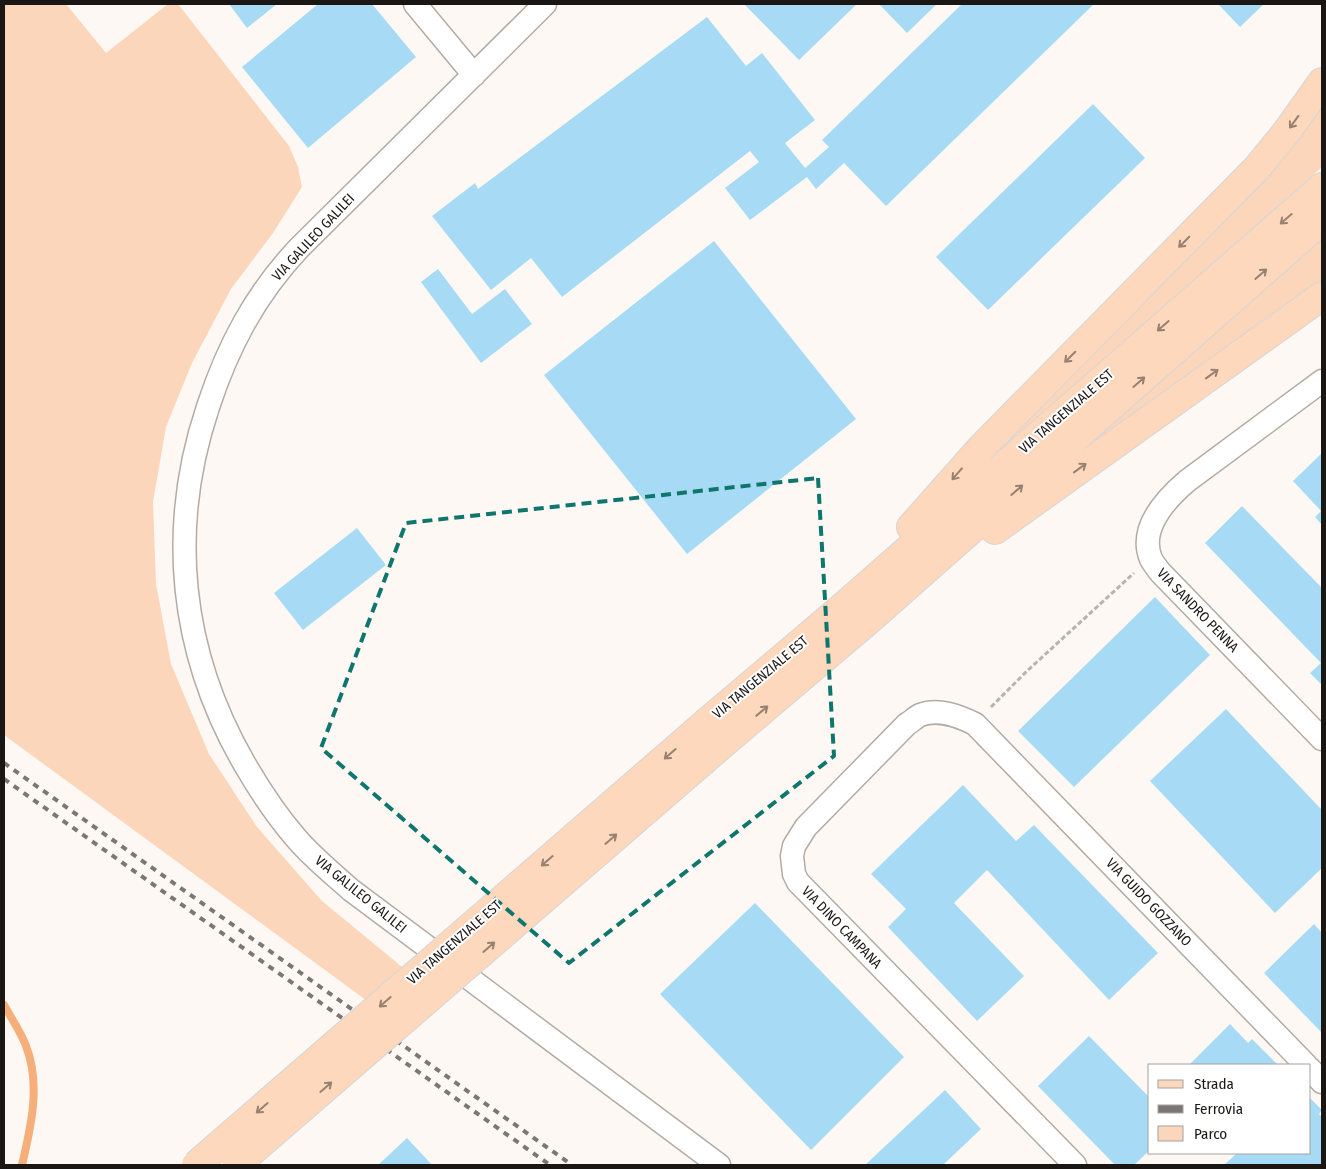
<svg xmlns="http://www.w3.org/2000/svg" width="1326" height="1169" font-family="'Fira Sans Condensed',sans-serif">
  <style>
    .green { fill: #fcd6bb }
    .lines { fill: none; stroke-linecap: round; stroke-linejoin: round }
    .stream { stroke: #f6af7a; stroke-width: 8 }
    .building { fill: #a7dbf5 }
    .street-casing { stroke: #b4aba4; stroke-width: 25 }
    .primary-casing { stroke: #d6d5d5; stroke-width: 30 }
    .path { stroke: #b8b3af; stroke-width: 3; stroke-dasharray: 5 2.5; stroke-linecap: butt }
    .street { stroke: #fff; stroke-width: 22 }
    .primary { stroke: #fdd8bc; stroke-width: 28 }
    .rail { stroke: #7c7775; stroke-width: 4; stroke-dasharray: 6 6; stroke-linecap: butt }
    .primary-bridge-casing { stroke: #d6d5d5; stroke-width: 30; stroke-linecap: butt }
    .primary-bridge { stroke: #fdd8bc; stroke-width: 28 }
    .oneway { stroke: #978170 }
    .marked { fill: none; stroke: #0f766e; stroke-width: 4; stroke-dasharray: 10 6; stroke-linejoin: round }
    .labels { text-anchor: middle; stroke-width: 4; stroke-linejoin: round; paint-order: stroke }
    .street-label { font-size: 14px; fill: #1a1614; stroke: #fff }
  </style>
  <rect width="100%" height="100%" fill="#fef8f4"/>
  <path class="green" d="M4 4H66L106 53 168 4H178L289 146 298 167 302 187 273 233 231 289 192 363 166 427 153 502 156 584 171 664 209 754 257 827 322 901 407 971 370 1003 4 735Z
    M1322 98V167L995 456 988 460Z
    M1322 235V284L1044 479Z"/>
  <g class="lines">
    <path class="stream" d="M4 1005C11 1018 21 1032 26 1046 41 1084 31 1127 22 1165"/>
  </g>
  <path class="building" d="M229 4H277L247 28Z
    M318 4H372L416 57 308 148 242 67Z
    M744 4H857L799 60Z
    M879 4H937L907 33Z
    M962 4H1094L886 206 844 163 816 189 807 177 750 220 725 188 759 162 750 151 562 297 531 258 491 290 432 216 475 183 478 189 707 17 746 66 762 53 815 120 785 143 805 168 829 147 822 140Z
    M1218 4H1264L1240 27Z
    M1093 104 1145 158 988 310 936 257Z
    M714 241 856 419 687 554 544 375Z
    M438 269 472 314 505 289 532 324 481 363 421 282Z
    M1322 453V525L1315 517 1321 511 1293 481Z
    M1242 506 1322 588V685L1310 673 1321 663 1205 543Z
    M357 528 386 565 303 630 274 593Z
    M1155 597 1210 655 1074 787 1018 731Z
    M1226 709 1322 810V868L1275 913 1150 781Z
    M963 785 1016 841 1034 825 1158 953 1109 1000 987 870 954 903 1024 976 977 1021 888 927 906 909 871 874Z
    M755 903 904 1057 811 1150 660 994Z
    M1314 924 1322 933V1033L1264 973Z
    M1230 1024 1248 1043 1252 1039 1278 1065H1189Z
    M1089 1036 1150 1098V1150L1134 1165H1115L1038 1086Z
    M945 1090 981 1129 943 1165H865Z
    M1310 1098 1322 1110 1319 1114 1322 1117V1165H1224L1237 1153H1310Z
    M407 1138 432 1165H378Z"/>
  <g class="lines">
    <g class="street-casing">
      <path id="street" d="M415 4 474 75
        M545 4 299 248C255 295 228 346 208 407 167 529 180 652 244 763 259 789 276 815 296 838 312 857 332 873 351 890L719 1165
        M1322 381 1187 481C1166 499 1138 528 1151 559 1153 563 1157 568 1160 572L1322 739
        M1310 1069 1322 1082
        M1075 1165 798 882 794 874 792 856 794 846 806 827 907 724C911 722 916 717 920 715 939 708 959 716 975 724L1306 1065"/>
    </g>
    <g class="primary-casing">
      <path id="primary" d="M911 527 981 448 1257 168 1288 130 1322 82
        M995 530 1322 296
        M707 722 838 611 1322 187
        M725 742 870 619 1322 220"/>
    </g>
    <path class="path" d="M991 707 1027 671 1134 573"/>
    <use href="#street" class="street"/>
    <use href="#primary" class="primary"/>
    <path class="rail" d="M4 763 572 1165
      M4 779 550 1165"/>
    <g class="primary-bridge-casing">
      <path id="primary-bridge" d="M196 1165 707 722
        M236 1165 725 742"/>
    </g>
    <use href="#primary-bridge" class="primary-bridge"/>
  </g>
  <defs><path id="oneway-shaft" d="M-6 0H5M1.5-3L5.5 0L1.5 3" fill="none" stroke-width="1.6" stroke-linecap="round" stroke-linejoin="round" transform="scale(1.25)"/></defs>
  <g class="oneway">
    <use href="#oneway-shaft" transform="translate(1294 122) rotate(126)"/>
    <use href="#oneway-shaft" transform="translate(1286 219) rotate(139)"/>
    <use href="#oneway-shaft" transform="translate(1184 242) rotate(135)"/>
    <use href="#oneway-shaft" transform="translate(1261 274) rotate(-41)"/>
    <use href="#oneway-shaft" transform="translate(1163 326) rotate(139)"/>
    <use href="#oneway-shaft" transform="translate(1070 357) rotate(135)"/>
    <use href="#oneway-shaft" transform="translate(1212 374) rotate(-36)"/>
    <use href="#oneway-shaft" transform="translate(1139 382) rotate(-41)"/>
    <use href="#oneway-shaft" transform="translate(1080 468) rotate(-36)"/>
    <use href="#oneway-shaft" transform="translate(957 474) rotate(131)"/>
    <use href="#oneway-shaft" transform="translate(1017 490) rotate(-41)"/>
    <use href="#oneway-shaft" transform="translate(762 711) rotate(-40)"/>
    <use href="#oneway-shaft" transform="translate(670 754) rotate(139)"/>
    <use href="#oneway-shaft" transform="translate(611 839) rotate(-41)"/>
    <use href="#oneway-shaft" transform="translate(547 861) rotate(139)"/>
    <use href="#oneway-shaft" transform="translate(489 947) rotate(-41)"/>
    <use href="#oneway-shaft" transform="translate(385 1002) rotate(139)"/>
    <use href="#oneway-shaft" transform="translate(326 1087) rotate(-41)"/>
    <use href="#oneway-shaft" transform="translate(262 1108) rotate(139)"/>
  </g>
  <path class="marked" d="M818 478 834 756 569 963 321 748 406 523Z"/>
  <g class="labels">
    <g class="street-label">
      <text transform="translate(313 237) rotate(-47)" y="5">VIA GALILEO GALILEI</text>
      <text transform="translate(1066 411) rotate(-41)" y="5">VIA TANGENZIALE EST</text>
      <text transform="translate(1198 610) rotate(46)" y="5">VIA SANDRO PENNA</text>
      <text transform="translate(760 677) rotate(-40)" y="5">VIA TANGENZIALE EST</text>
      <text transform="translate(361 894) rotate(39)" y="5">VIA GALILEO GALILEI</text>
      <text transform="translate(1149 902) rotate(46)" y="5">VIA GUIDO GOZZANO</text>
      <text transform="translate(842 927) rotate(46)" y="5">VIA DINO CAMPANA</text>
      <text transform="translate(454 942) rotate(-41)" y="5">VIA TANGENZIALE EST</text>
    </g>
  </g>
  <rect width="1326" height="1169" fill="none" stroke="#1a1614" stroke-width="10"/>
  <rect x="1148" y="1064" width="162" height="90" fill="#ffffff" stroke="#a3a2a1"/>
  <rect x="1158" y="1080" width="25" height="8" fill="#fdd8bc" stroke="#a3a2a1"/>
  <text x="1194" y="1089" font-size="15" fill="#1a1614">Strada</text>
  <rect x="1158" y="1105" width="25" height="8" fill="#7c7775" stroke="#a3a2a1"/>
  <text x="1194" y="1114" font-size="15" fill="#1a1614">Ferrovia</text>
  <rect x="1158" y="1126" width="25" height="15" fill="#fcd6bb" stroke="#a3a2a1"/>
  <text x="1194" y="1139" font-size="15" fill="#1a1614">Parco</text>
</svg>
